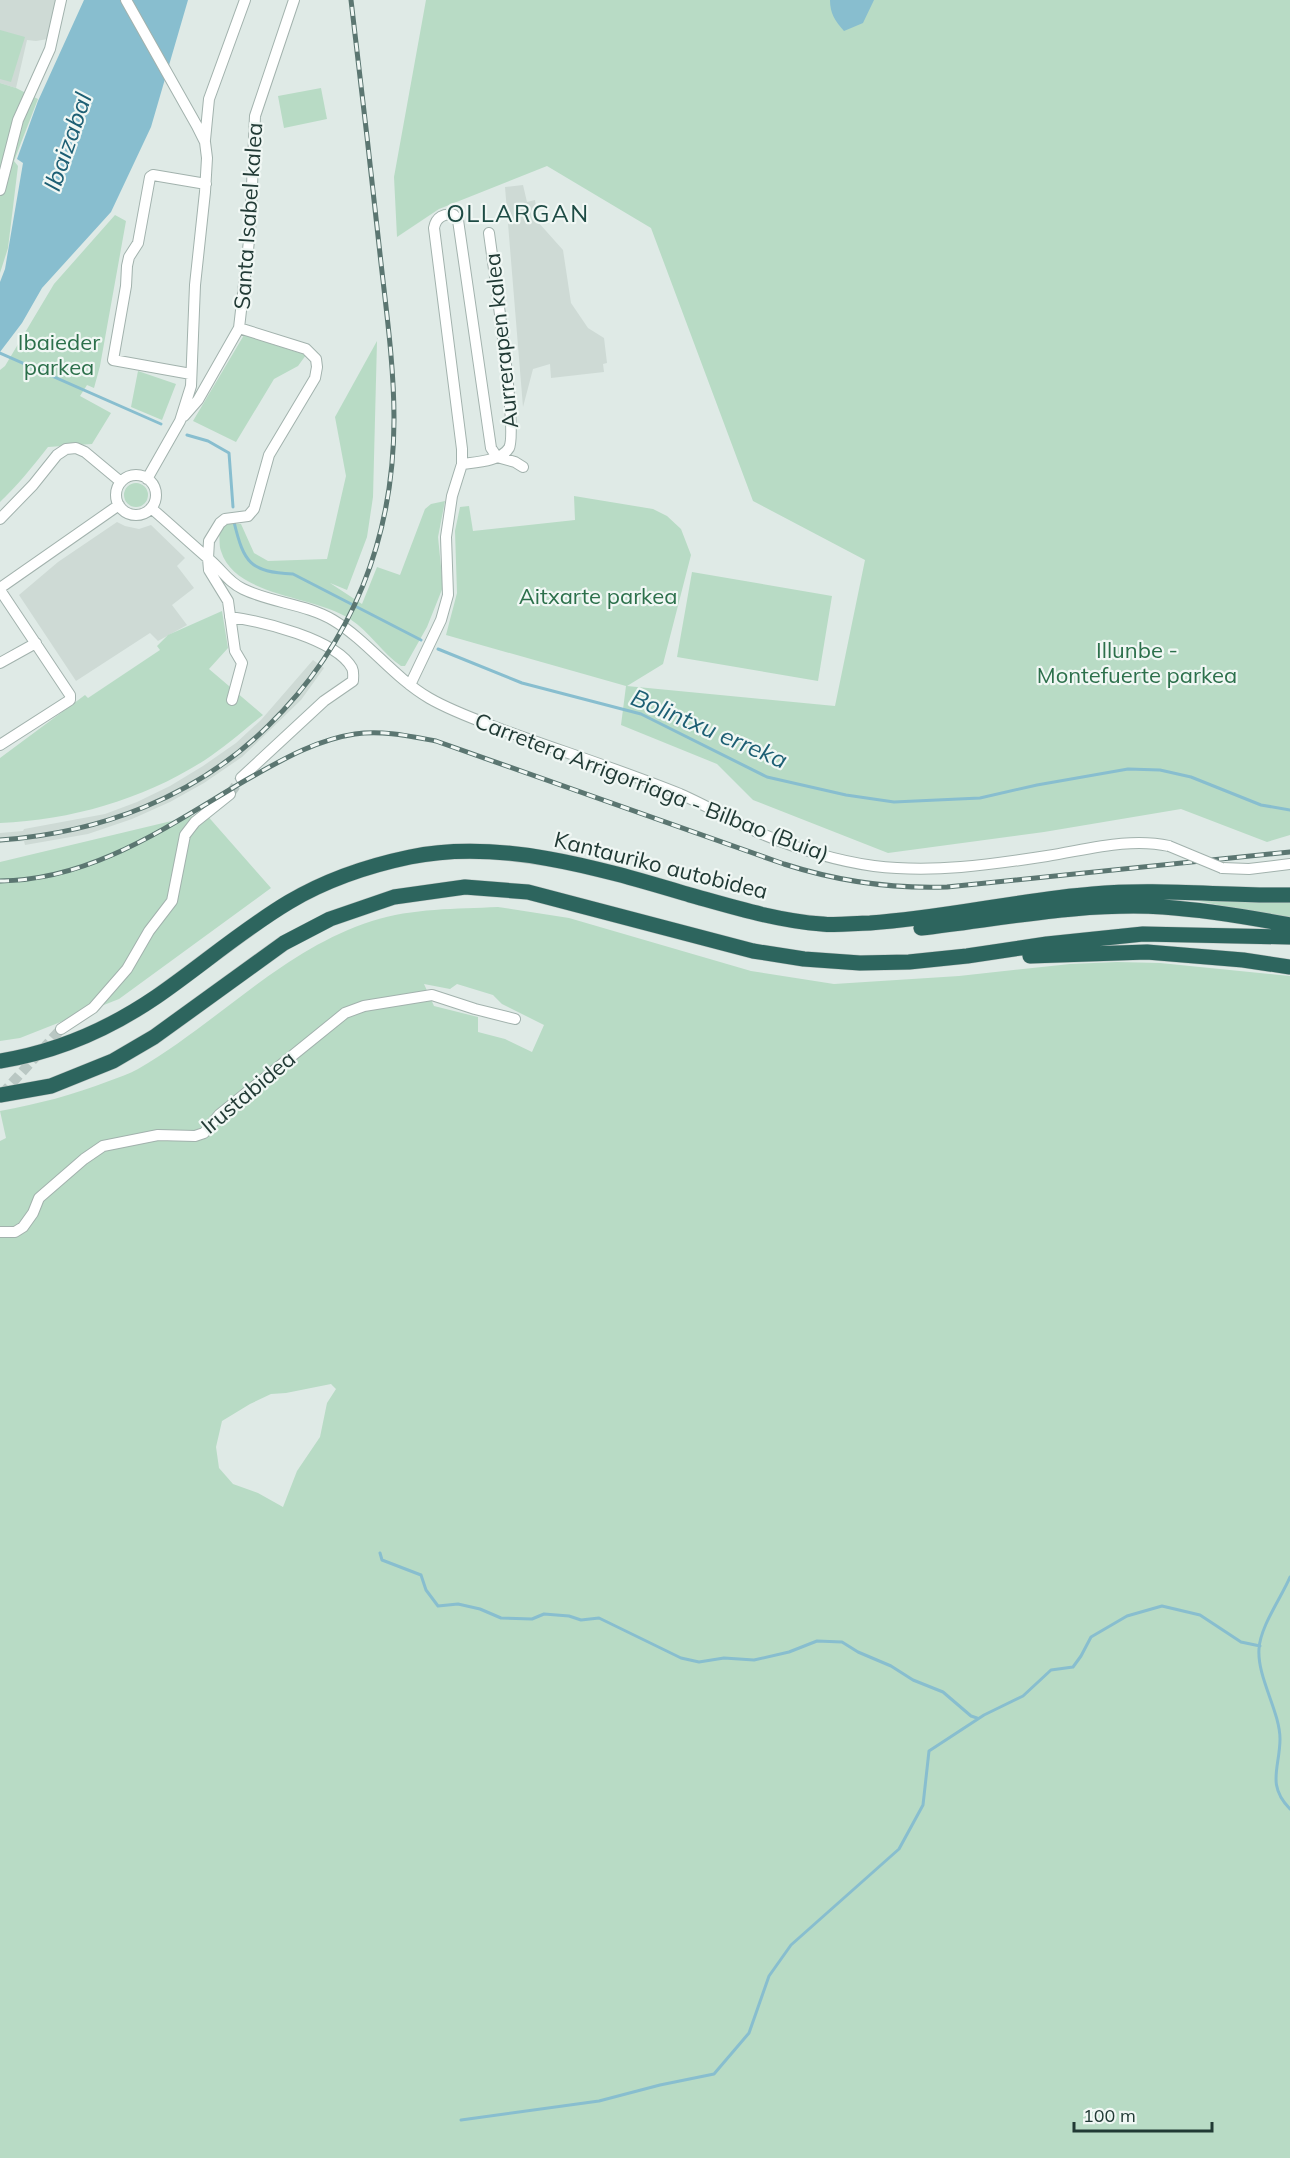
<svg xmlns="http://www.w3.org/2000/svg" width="1290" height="2158" font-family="Mulish,sans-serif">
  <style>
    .built { fill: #cedad5 }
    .green { fill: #b8dbc5; fill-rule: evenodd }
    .water { fill: #88becf }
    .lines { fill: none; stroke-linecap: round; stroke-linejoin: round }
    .stream { stroke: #88becf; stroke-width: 3 }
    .minor-tunnel { stroke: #b9c7c3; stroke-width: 10; stroke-dasharray: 10 5; stroke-linecap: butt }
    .minor-casing { stroke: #a2b2ad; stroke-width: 12 }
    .highway-casing { stroke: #bcc4c2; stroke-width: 16 }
    .minor { stroke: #fff; stroke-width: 10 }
    .highway { stroke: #2d655e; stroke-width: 15 }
    .rail-casing { stroke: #5b7671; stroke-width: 5 }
    .rail { stroke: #f0f7f4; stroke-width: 3; stroke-dasharray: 9; stroke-linecap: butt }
    .minor-bridge-casing { stroke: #a2b2ad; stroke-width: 12; stroke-linecap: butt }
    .minor-bridge { stroke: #fff; stroke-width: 10 }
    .labels { text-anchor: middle; stroke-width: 4.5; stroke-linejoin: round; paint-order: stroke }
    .street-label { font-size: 22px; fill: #213a35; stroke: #f0f7f4 }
    .park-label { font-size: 22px; fill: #2c704b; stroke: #f0f7f4 }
    .water-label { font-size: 24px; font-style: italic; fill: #1d5f74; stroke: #f0f7f4 }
    .neighbourhood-label { font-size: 24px; letter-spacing: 1.5px; fill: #1d4b44; stroke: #f0f7f4 }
  </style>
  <rect width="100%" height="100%" fill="#dfeae6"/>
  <path class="built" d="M0 0H57L48 39 36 41 27 40 16 88 0 83Z
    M523 185 527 202 535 200 538 222 563 250 571 303 588 328 604 338 607 363 603 364 604 372 551 378 550 364 533 369 523 407 505 187Z
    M117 522 125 526 139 529 151 525 185 558 177 566 194 588 172 605 187 625 158 641 150 633 76 681 19 595 58 562Z
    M313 660 324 668 301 700 242 757 204 783 170 802 132 819 88 834 25 845 24 841 0 843V833L23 831 24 829 105 814 137 802 170 786 203 766 236 743 261 720Z"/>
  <path class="green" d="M426 0H1290V835L1267 842 1181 809 1044 832 888 853 753 800 717 764 621 725 626 686 446 635 457 593 455 531 460 507 469 506 473 531 575 520 574 496 653 509 667 516 681 529 691 555 663 664 627 686 835 706 865 560 753 501 651 228 547 166 439 209 397 237 394 177Z
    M0 30 25 37 11 82 0 79Z
    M0 83 16 88 38 99 14 161 18 166 8 248 0 273Z
    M321 88 327 119 284 128 278 96Z
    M115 215 126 221 100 366 94 388 87 385 80 396 111 413 92 444 48 447C32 467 18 485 0 502V370L5 366 54 284Z
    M244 335 306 355 298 366 274 379 236 442 193 421Z
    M377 341 373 497 367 537 347 590 330 583 362 604 377 567 400 575 425 509 431 504 445 501 438 537 443 587 427 627 405 666H401C382 653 370 632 350 619 314 595 235 597 221 551 219 546 220 539 219 533L227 523 241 524 254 553 268 561 327 559 346 476 335 417Z
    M138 371 176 384 162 420 131 407Z
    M124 495a12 12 0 1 1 24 0a12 12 0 1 1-24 0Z
    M692 572 832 596 818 681 677 657Z
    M222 611 228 648 209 669 263 715C244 730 225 747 205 760 144 799 72 820 0 823V758L85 695 88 698 160 650 157 646 168 635Z
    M205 813 271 888 119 999 20 1038 0 1041V862Z
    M1188 899H1290V919Z
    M498 907 569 918 751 971 834 984 959 976 1070 964 1117 962 1160 963 1290 976V2158H0V1141L6 1138 0 1111C38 1104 73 1095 109 1081 119 1077 129 1074 138 1069 219 1022 282 950 372 921 413 908 456 909 498 907ZM424 984 450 989 457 984 493 995 502 1004 544 1025 532 1052 505 1039 478 1032V1017L434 1006ZM331 1384 336 1389 327 1403 320 1437 297 1471 283 1507 258 1493 233 1484 219 1468 216 1447 222 1421 250 1404 271 1394 286 1393Z"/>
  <path class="water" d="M84 0H188L151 127 111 212 42 288 22 323 0 352V282L5 269 23 163 17 159 38 101Z
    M830 0H874L863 23 844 31C835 21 830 13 830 0Z"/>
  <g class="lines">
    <path class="stream" d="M0 353 161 424
      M187 435 208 441 229 453 233 507
      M234 522C244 563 250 572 293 574L421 640
      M438 649 522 683 641 714 767 777 846 795 894 802 980 798 1037 785 1128 769 1160 770 1191 777 1261 805 1290 810
      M380 1553 382 1560 421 1575 426 1590 438 1606 458 1604 480 1609 501 1618 532 1619 544 1614 569 1616 581 1620 599 1618 681 1658 699 1662 724 1658 754 1660 789 1652 817 1641 842 1642 858 1652 891 1666 913 1680 943 1692 971 1716 977 1718
      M1290 1577C1281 1598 1260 1627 1259 1649 1257 1677 1280 1712 1280 1739 1280 1767 1266 1785 1290 1809
      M461 2120 599 2101 660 2085 714 2074 749 2033 769 1976 791 1945 899 1849 923 1805 929 1751 984 1715 1023 1696 1051 1670 1073 1667 1081 1656 1091 1637 1127 1616 1162 1606 1200 1615 1241 1642 1260 1646"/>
    <path class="minor-tunnel" d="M230 794 241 778
      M2 1094 61 1029"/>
    <g class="minor-casing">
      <path id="minor" d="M126 0 197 126 205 142 207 158 205 192 195 285 191 386 180 421 147 479
        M205 140 209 99 245 0
        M0 190 18 120 50 49 61 0
        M191 374 113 360 126 286 127 266 129 257 138 243 150 177 153 175 206 184
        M184 416 198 400 239 328 250 232 255 116 294 0
        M497 457 515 462 523 467
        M462 464C476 462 501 461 509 448 518 432 493 263 489 233
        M116 495a20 20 0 1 1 40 0a20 20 0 1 1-40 0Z
        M151 508C171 525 190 543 210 560 222 570 228 582 243 589 272 603 306 604 333 620 368 641 393 677 429 698 453 712 480 721 506 731 564 752 623 771 680 794 703 804 724 816 746 827 786 845 830 860 874 866 933 873 989 865 1047 856 1086 850 1129 837 1169 846
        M0 519 33 485 57 455 66 449 76 448 85 452 121 482
        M0 588 119 505
        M0 590 70 695V700L0 745
        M230 617C261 621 336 639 352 668 354 672 353 677 353 681L324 701 241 778
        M0 663 36 643
        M410 685 441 620 448 595 446 537 452 496 462 464V449L434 228C436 217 444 213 454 215L458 220 491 448 497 457
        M232 700 242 663 235 651 228 601 209 570 208 558 209 541 220 523 225 519 248 516 254 509 269 455 315 378 317 367 316 359 306 349 239 328
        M1222 868 1249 869 1290 864
        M61 1029 93 1008 127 969 149 931 172 901 185 835 195 822 230 794
        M0 1232H15L23 1227 33 1213 39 1198 84 1159 103 1146 158 1135 195 1136 204 1133 219 1115 345 1013 364 1006 432 995 475 1009 515 1019"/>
    </g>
    <g class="highway-casing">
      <path id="highway" d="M921 928C1000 919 1083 902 1163 907 1205 910 1248 917 1290 925
        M1030 956 1147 952 1243 960 1290 967
        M0 1061C56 1052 109 1029 156 997 201 966 242 930 289 902 326 880 367 866 410 857 501 838 602 869 690 895 733 907 778 921 822 924 838 926 854 923 870 923 945 918 1018 900 1093 894 1158 888 1224 896 1290 895
        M0 1095 51 1086 113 1061 154 1037 284 943 330 919 394 897 465 887 528 892 753 951 804 959 860 963 909 962 967 956 1047 944 1143 934 1290 937"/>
    </g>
    <use href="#minor" class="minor"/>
    <use href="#highway" class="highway"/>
    <g class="rail-casing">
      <path id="rail" d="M0 840C100 833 196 797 268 726 353 643 394 537 394 419 394 364 386 309 380 254 371 169 361 85 351 0
        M0 881C93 880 168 826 246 780 280 761 315 740 355 734 382 730 409 736 436 741L784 864C837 881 891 889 947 887L1290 852"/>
    </g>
    <use href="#rail" class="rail"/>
    <g class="minor-bridge-casing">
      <path id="minor-bridge" d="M1169 846 1222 868"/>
    </g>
    <use href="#minor-bridge" class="minor-bridge"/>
  </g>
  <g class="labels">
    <g class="street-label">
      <text transform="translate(248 216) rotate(-86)" y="8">Santa Isabel kalea</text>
      <text transform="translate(501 341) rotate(-96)" y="8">Aurrerapen kalea</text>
      <text transform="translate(652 787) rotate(21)" y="8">Carretera Arrigorriaga - Bilbao (Buia)</text>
      <text transform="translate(661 865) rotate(14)" y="8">Kantauriko autobidea</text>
      <text transform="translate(248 1092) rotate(-40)" y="8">Irustabidea</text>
    </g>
    <g class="park-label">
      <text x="59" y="350">Ibaieder<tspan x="59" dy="25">parkea</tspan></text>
      <text x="598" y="604">Aitxarte parkea</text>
      <text x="1137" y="658">Illunbe -<tspan x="1137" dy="25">Montefuerte parkea</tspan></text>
    </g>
    <g class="water-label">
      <text transform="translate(68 142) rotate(-71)" y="8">Ibaizabal</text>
      <text transform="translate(709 729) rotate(23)" y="8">Bolintxu erreka</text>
    </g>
    <g class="neighbourhood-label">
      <text x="518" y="222">OLLARGAN</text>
    </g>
  </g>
  <path d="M1074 2122v9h138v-9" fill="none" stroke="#213a35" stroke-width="3"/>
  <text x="1083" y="2122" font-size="18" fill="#213a35" stroke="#f0f7f4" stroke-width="4.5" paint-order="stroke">100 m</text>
</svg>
